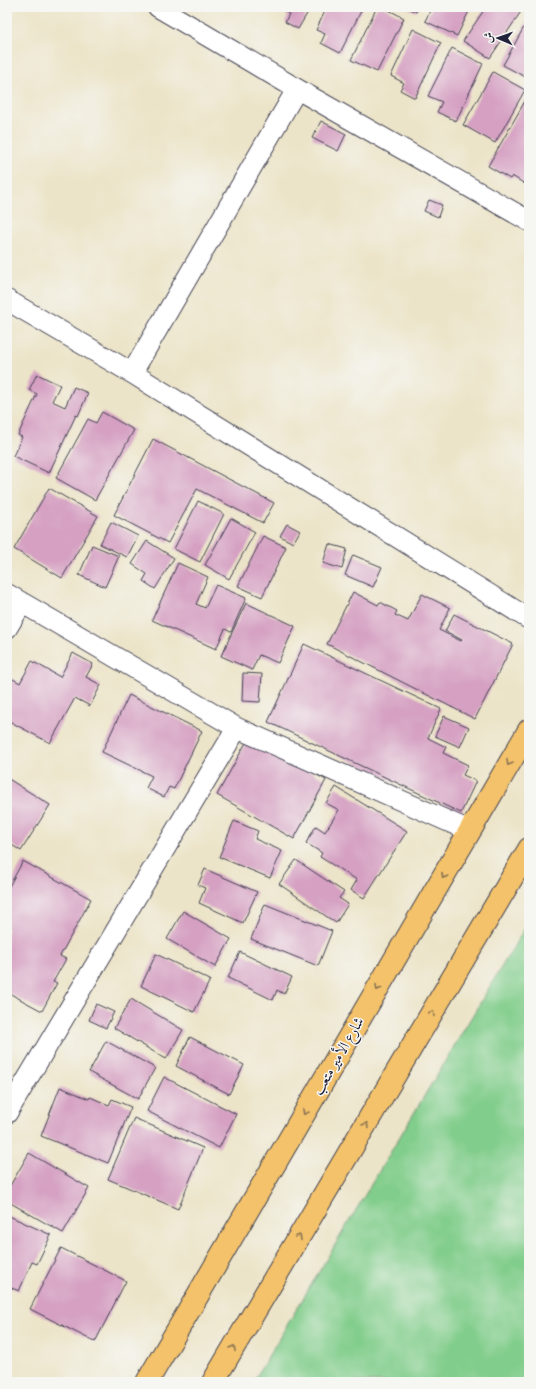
<svg xmlns="http://www.w3.org/2000/svg" width="536" height="1389" font-family="'EB Garamond',Amiri,serif">
  <style>
    .green { fill: #81cd8b; stroke: #527863 }
    .building { fill: #d5a0c2 }
    .lines { fill: none; stroke-linecap: round; stroke-linejoin: round }
    .street-casing { stroke: #403f50; stroke-width: 22 }
    .primary-casing { stroke: #403f50; stroke-width: 24 }
    .street { stroke: #fff; stroke-width: 20 }
    .primary { stroke: #f3c26a; stroke-width: 22 }
    .oneway { stroke: #8a7252 }
    .labels { text-anchor: middle; stroke-width: 3; stroke-linejoin: round; paint-order: stroke }
    .street-label { font-size: 15px; fill: #22223b; stroke: #f6f6f2 }
  </style>
  <rect width="100%" height="100%" fill="#f6f6f2"/>
  <filter id="ink" filterUnits="userSpaceOnUse"><feTurbulence type="fractalNoise" baseFrequency=".025" numOctaves="2"/><feDisplacementMap in="SourceGraphic" scale="8" xChannelSelector="R" yChannelSelector="G"/><feConvolveMatrix kernelMatrix="1 2 1 2 8 2 1 2 1" color-interpolation-filters="sRGB"/></filter>
  <filter id="wash" filterUnits="userSpaceOnUse"><feTurbulence type="fractalNoise" baseFrequency=".012" numOctaves="4" result="noise"/><feDisplacementMap in="SourceGraphic" scale="16" xChannelSelector="R" yChannelSelector="G"/><feGaussianBlur stdDeviation="0.9" result="paint"/><feColorMatrix in="noise" values="0 0 0 0 0 0 0 0 0 0 0 0 0 0 0 0 0 1.4 0 .05"/><feComposite in="paint" operator="in"/></filter>
  <g filter="url(#wash)">
    <rect width="100%" height="100%" fill="#ece4c8"/>
    <path class="green" d="M529 921V1382H253Z"/>
    <g id="blocks">
      <path class="building" d="M276 7H311L298 29 285 22 289 14Z
        M327 7H363L340 53 321 43 325 34 316 30Z
        M377 7H383L404 18 377 72 351 60Z
        M406 7H419L416 12Z
        M432 7H471L457 36 425 21Z
        M486 7H524L490 58 463 41Z
        M529 18V79L503 65Z
        M413 29 441 43 415 98 400 90 404 83 391 76Z
        M452 48 483 64 456 121 437 112 442 102 428 96Z
        M493 72 525 90 495 143 463 125Z
        M529 94V175L525 184 512 176 510 179 488 166Z
        M321 121 346 134 338 151 312 138Z
        M429 200 442 205 438 217 424 211Z
        M37 374 60 385 52 401 65 407 74 387 88 393 78 416 76 415 49 473 13 456 22 437 18 435 37 394 29 390Z
        M102 412 134 430 95 500 56 478 88 419 96 423Z
        M153 439 274 503 263 523 197 489 168 543 114 515Z
        M49 488 98 516 62 578 14 549Z
        M198 501 224 514 200 562 174 549Z
        M231 518 255 532 229 579 205 565Z
        M111 522 138 536 127 557 100 544Z
        M287 524 300 531 293 543 280 536Z
        M263 536 286 547 262 597 238 586Z
        M147 541 174 558 155 589 143 581 147 574 132 564Z
        M329 544 347 549 342 569 323 563Z
        M92 545 119 556 105 587 79 575Z
        M353 555 382 567 373 587 345 575Z
        M178 563 208 577 196 604 205 608 216 585 246 598 231 632 225 629 216 649 152 620Z
        M353 592 378 605 380 602 397 611 395 615 408 621 422 594 450 608 439 630 461 641 462 640 445 631 454 614 513 644 475 719 327 644Z
        M246 603 295 626 278 663 259 655 252 670 221 656Z
        M304 644 441 709 428 738 446 747 443 753 468 765 463 775 476 781 461 813 268 722Z
        M73 653 93 664 86 677 101 685 90 706 75 698 50 743 7 720V686L11 678 20 683 32 661 60 677Z
        M243 673 262 674 260 702 242 701Z
        M129 695 202 731 174 789 169 787 164 797 146 788 152 776 102 752Z
        M444 716 469 727 460 747 435 736Z
        M249 737 326 780 294 839 217 795Z
        M7 778 50 805 21 851 7 842Z
        M336 787 407 831 364 898 351 890 357 880 320 857 322 853 306 843 316 826 325 832 339 810 326 803Z
        M234 821 258 831 255 839 282 851 270 878 219 857Z
        M296 860 344 892 339 898 348 904 336 923 279 884Z
        M23 861 91 899 60 956 66 959 53 982 57 983 42 1011 7 992V890Z
        M205 869 257 892 243 923 199 903 205 888 198 885Z
        M265 904 332 931 318 966 251 939Z
        M183 911 231 939 215 967 167 939Z
        M240 952 292 977 284 994 277 990 273 1000 228 978Z
        M156 954 210 980 194 1012 141 986Z
        M131 999 183 1030 166 1059 114 1028Z
        M96 1004 114 1012 106 1028 89 1020Z
        M190 1037 244 1065 229 1094 176 1066Z
        M106 1041 155 1068 138 1099 89 1072Z
        M164 1077 236 1114 219 1148 147 1111Z
        M60 1087 89 1099 90 1097 109 1105 112 1099 131 1107 108 1163 41 1136Z
        M134 1118 203 1148 178 1209 108 1179Z
        M29 1153 89 1188 63 1233 7 1201V1191Z
        M7 1215 51 1235 37 1264 32 1262 19 1291 7 1286Z
        M61 1248 126 1281 95 1342 30 1309Z"/>
    </g>
  </g>
  <g filter="url(#ink)">
    <use href="#blocks" fill-opacity="0" stroke="#403f50" stroke-width="1"/>
    <g class="lines">
      <g class="street-casing">
        <path id="street" d="M158 7 297 89 529 221
          M7 300 132 373 529 619
          M132 373 297 89
          M7 594 237 728 470 831
          M7 628 22 603
          M7 1113 237 728"/>
      </g>
      <g class="primary-casing">
        <path id="primary" d="M147 1382 529 730
          M213 1382 529 849"/>
      </g>
      <use href="#street" class="street"/>
      <use href="#primary" class="primary"/>
    </g>
    <defs><path id="oneway-chevron" d="M-2-3.5L2.5 0L-2 3.5" fill="none" stroke-width="1.6" stroke-linecap="round" stroke-linejoin="round"/></defs>
    <g class="oneway">
      <use href="#oneway-chevron" transform="translate(509 763) rotate(120)"/>
      <use href="#oneway-chevron" transform="translate(444 876) rotate(120)"/>
      <use href="#oneway-chevron" transform="translate(378 988) rotate(120)"/>
      <use href="#oneway-chevron" transform="translate(432 1013) rotate(-59)"/>
      <use href="#oneway-chevron" transform="translate(305 1112) rotate(120)"/>
      <use href="#oneway-chevron" transform="translate(366 1125) rotate(-59)"/>
      <use href="#oneway-chevron" transform="translate(299 1237) rotate(-59)"/>
      <use href="#oneway-chevron" transform="translate(233 1348) rotate(-59)"/>
    </g>
  </g>
  <g class="labels">
    <g class="street-label">
      <text transform="translate(338 1056) rotate(-60)" y="5">شارع الأمير متعب</text>
    </g>
  </g>
  <rect width="536" height="1389" fill="none" stroke="#f6f6f2" stroke-width="24"/>
  <g transform="translate(498 38) rotate(272)" stroke="#f6f6f2" stroke-width="3" paint-order="stroke">
  <path d="M0-3L7 15L0 10L-7 15Z" fill="#22223b"/>
  <text y="-6" font-size="11" font-weight="bold" text-anchor="middle" fill="#22223b">ش</text>
  </g>
</svg>
